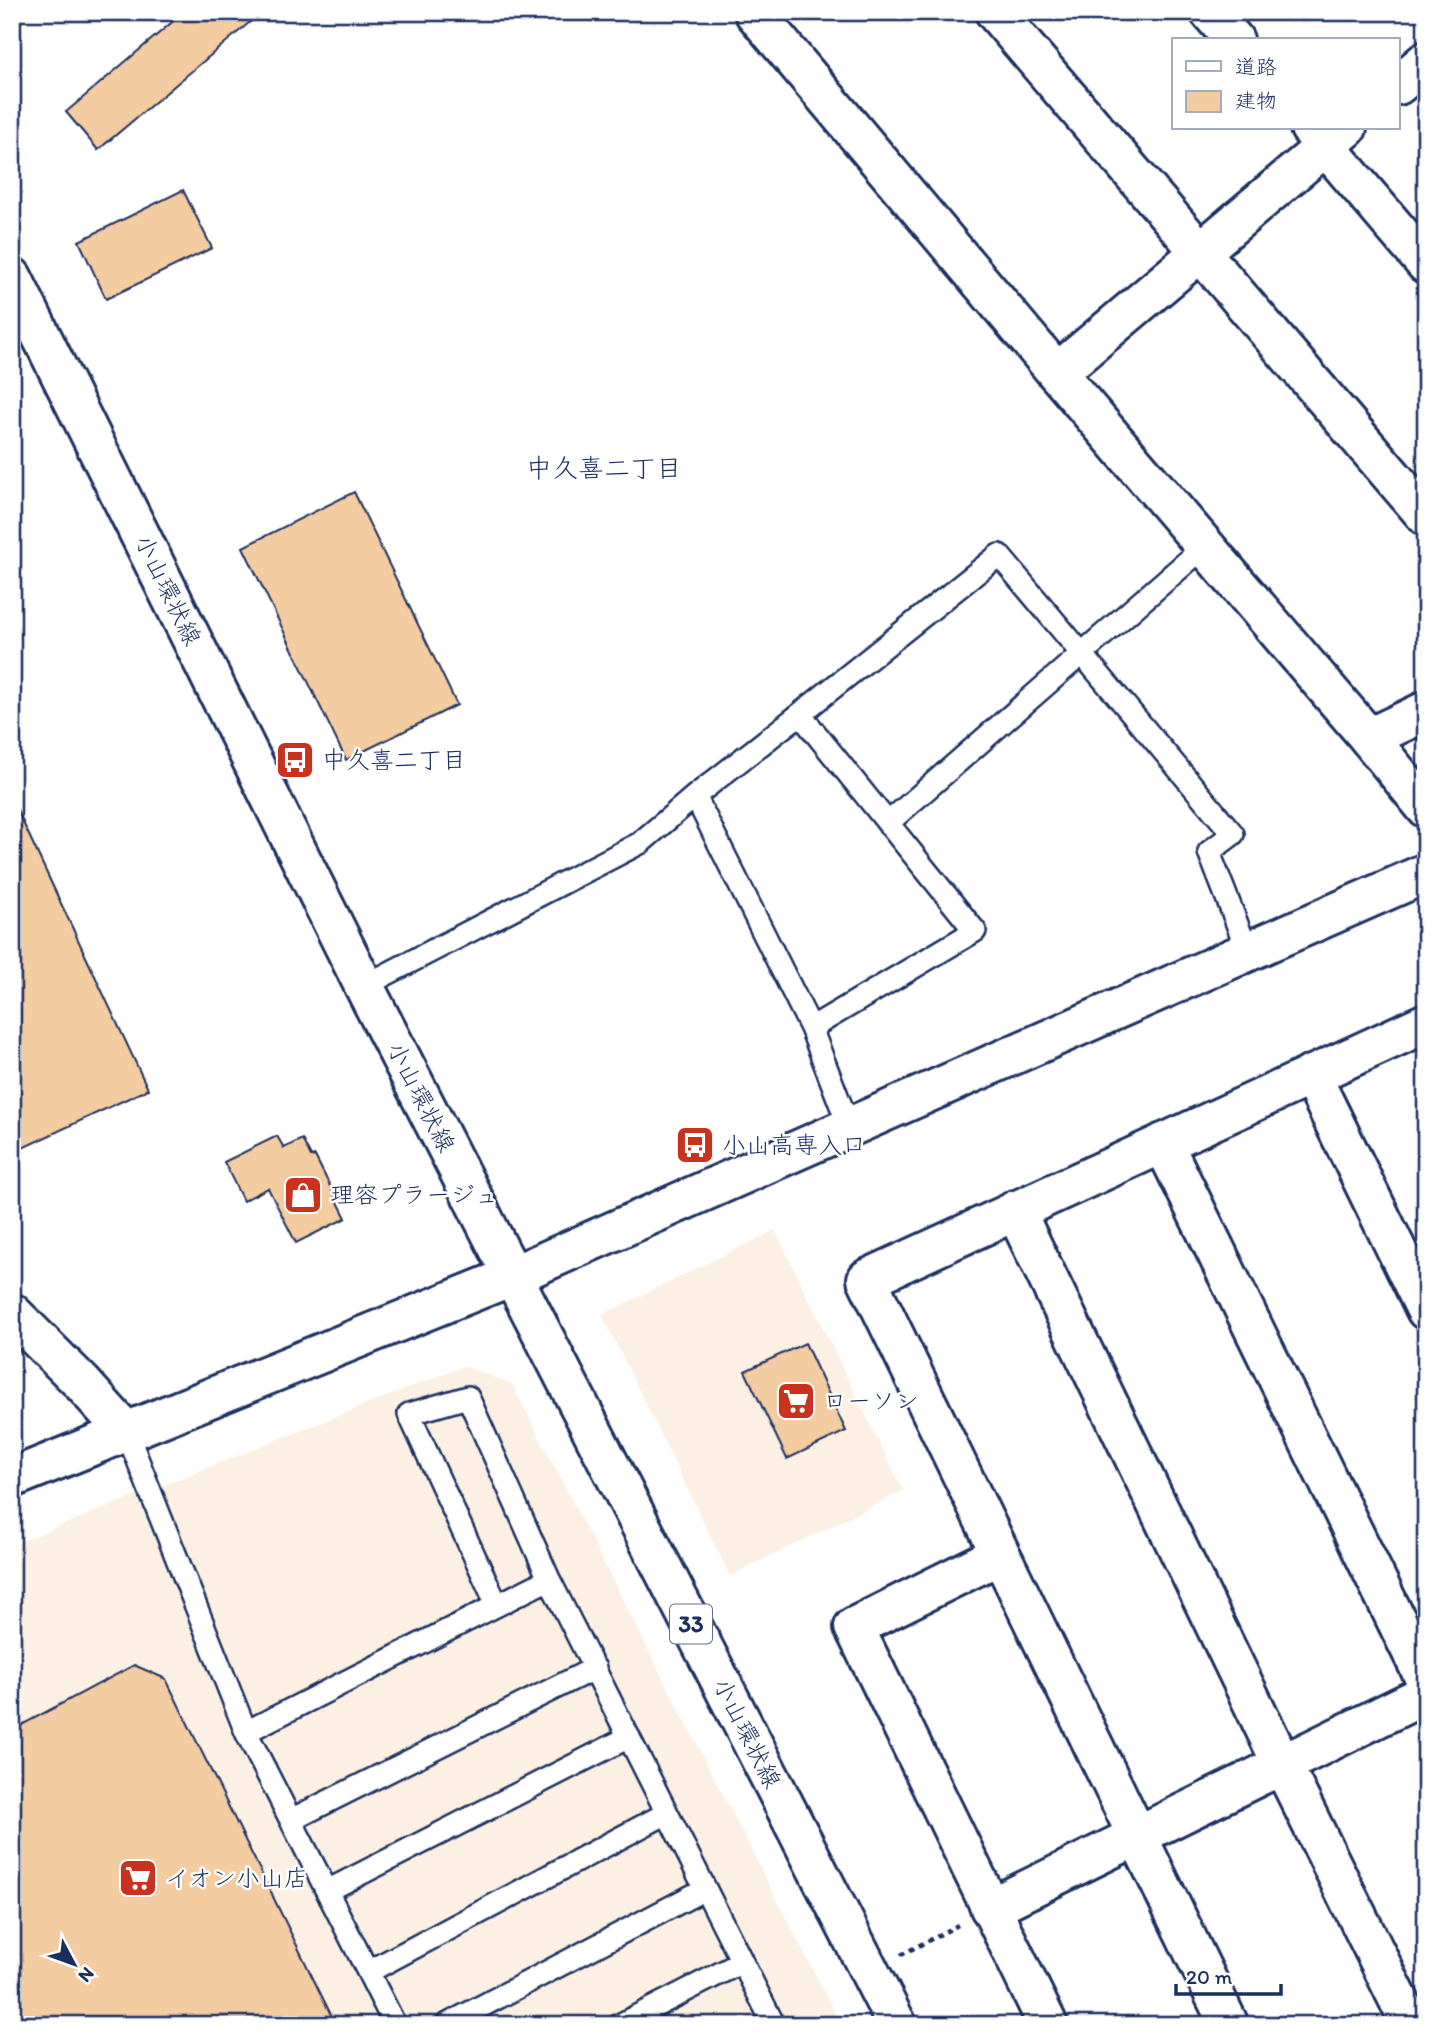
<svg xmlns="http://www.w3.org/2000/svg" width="1438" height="2037" font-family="Itim,'Klee One',sans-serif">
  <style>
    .built { fill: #fbf0e3 }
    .building { fill: #f3cca2; stroke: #1b2f5e; stroke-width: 2 }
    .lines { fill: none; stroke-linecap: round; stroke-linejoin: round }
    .lane-casing { stroke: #1b2f5e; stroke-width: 26 }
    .street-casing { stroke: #1b2f5e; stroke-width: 44 }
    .secondary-casing { stroke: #1b2f5e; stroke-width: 44 }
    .primary-casing { stroke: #1b2f5e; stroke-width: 44 }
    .path { stroke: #1b2f5e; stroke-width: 4.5; stroke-dasharray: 5 5; stroke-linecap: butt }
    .lane { stroke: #fff; stroke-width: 21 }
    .street { stroke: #fff; stroke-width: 38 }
    .secondary { stroke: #fff; stroke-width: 38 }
    .primary { stroke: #fff; stroke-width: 38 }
    .labels { text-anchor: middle; stroke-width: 5; stroke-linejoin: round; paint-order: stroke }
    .shield { fill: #fff; stroke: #5f6d8e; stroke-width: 2 }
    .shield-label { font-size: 23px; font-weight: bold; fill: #1b2f5e }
    .street-label { font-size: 24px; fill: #1b2f5e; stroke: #fff }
    .poi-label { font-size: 24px; fill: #1b2f5e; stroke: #fff; text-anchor: start }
    .neighbourhood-label { font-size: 26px; fill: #1b2f5e; stroke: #fff }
  </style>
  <rect width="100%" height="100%" fill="#fff"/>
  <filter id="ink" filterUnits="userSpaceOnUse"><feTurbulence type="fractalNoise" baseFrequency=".0143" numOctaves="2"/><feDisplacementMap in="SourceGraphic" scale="14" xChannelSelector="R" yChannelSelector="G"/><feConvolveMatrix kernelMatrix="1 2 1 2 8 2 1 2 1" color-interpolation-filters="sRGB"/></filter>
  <g filter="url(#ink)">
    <path class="built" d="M775 1230 903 1491 730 1576 602 1315Z
      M464 1366 512 1384 841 2025H12V1545Z"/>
    <path class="building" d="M184 12H262L98 150 66 112Z
      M183 190 212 248 106 299 79 241Z
      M354 492 457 705 346 760 243 547Z
      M12 799 148 1089 12 1153Z
      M277 1136 284 1148 302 1139 311 1157 315 1156 346 1218 296 1243 268 1188 243 1201 224 1162Z
      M805 1343 846 1431 787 1459 745 1371Z
      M134 1665 166 1679 336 2025H12V1730Z"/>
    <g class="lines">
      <g class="lane-casing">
        <path id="lane" d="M695 796 811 1028
          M889 822 1205 546
          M364 986 640 843 695 796 800 714
          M850 1129 811 1028 975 931 800 714 999 555 1233 834 1209 852 1248 952
          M127 1433 246 1732 395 2025
          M497 1605 409 1414 468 1397 549 1579
          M246 1732 549 1579 774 2025
          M291 1820 595 1668
          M327 1891 629 1737
          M368 1972 667 1813
          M446 2025 705 1889
          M619 2025 742 1962"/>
      </g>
      <g class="street-casing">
        <path id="street" d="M995 12 1426 516
          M1210 12 1234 40
          M1398 85 1426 61
          M1310 128 1426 264
          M1057 373 1347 128
          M1369 738 1426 711
          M1311 1075 1426 1310
          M1163 1143 1426 1681
          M1015 1210 1282 1764 1411 2025
          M12 1313 82 1383 127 1433
          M999 1555 854 1627 1048 2025
          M990 1908 1426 1694
          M1229 2025 867 1279 1426 1023"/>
      </g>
      <g class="secondary-casing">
        <path id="secondary" d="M754 12 1057 373 1369 738 1426 808
          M12 1478 512 1276 1426 873"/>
      </g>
      <g class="primary-casing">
        <path id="primary" d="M12 277 364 986 897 2025"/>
      </g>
      <path class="path" d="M901 1955 958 1925"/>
      <use href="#lane" class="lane"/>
      <use href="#street" class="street"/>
      <use href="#secondary" class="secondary"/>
      <use href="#primary" class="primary"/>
    </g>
  </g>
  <defs>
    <g id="bus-square" transform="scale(2.0125)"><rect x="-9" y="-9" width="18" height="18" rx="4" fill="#c8321e" stroke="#fff"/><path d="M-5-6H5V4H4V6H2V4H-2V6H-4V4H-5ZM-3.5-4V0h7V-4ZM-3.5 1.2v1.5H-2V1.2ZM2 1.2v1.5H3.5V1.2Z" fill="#fff"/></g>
    <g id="shop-square" transform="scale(2.0125)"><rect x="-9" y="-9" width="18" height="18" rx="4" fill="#c8321e" stroke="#fff"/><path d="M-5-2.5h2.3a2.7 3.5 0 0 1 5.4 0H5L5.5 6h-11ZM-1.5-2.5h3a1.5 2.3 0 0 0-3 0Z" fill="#fff"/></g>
    <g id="supermarket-square" transform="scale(2.0125)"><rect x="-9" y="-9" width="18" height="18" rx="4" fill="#c8321e" stroke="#fff"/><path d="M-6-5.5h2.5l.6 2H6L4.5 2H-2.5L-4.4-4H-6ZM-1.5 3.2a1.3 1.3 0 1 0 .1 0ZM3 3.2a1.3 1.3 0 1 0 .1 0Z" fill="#fff"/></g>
  </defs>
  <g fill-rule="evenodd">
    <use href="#bus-square" x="295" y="760"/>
    <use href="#bus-square" x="695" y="1145"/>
    <use href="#shop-square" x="303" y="1195"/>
    <use href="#supermarket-square" x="796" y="1401"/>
    <use href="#supermarket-square" x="138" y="1878"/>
  </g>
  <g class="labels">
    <rect class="shield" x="670" y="1604.5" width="42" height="39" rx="5"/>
    <g class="shield-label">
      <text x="691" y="1632">33</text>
    </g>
    <g class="street-label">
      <text transform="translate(168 590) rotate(64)" y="8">小山環状線</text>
      <text transform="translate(421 1097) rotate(63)" y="8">小山環状線</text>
      <text transform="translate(747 1733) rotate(63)" y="8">小山環状線</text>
    </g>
    <g class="poi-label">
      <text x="322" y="768">中久喜二丁目</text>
      <text x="722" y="1153">小山高専入口</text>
      <text x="330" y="1203">理容プラージュ</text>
      <text x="823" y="1409">ローソン</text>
      <text x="165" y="1886">イオン小山店</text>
    </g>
    <g class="neighbourhood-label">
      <text x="604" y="477">中久喜二丁目</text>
    </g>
  </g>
  <rect width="1438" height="2037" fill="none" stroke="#fff" stroke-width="42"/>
  <rect x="21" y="21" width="1396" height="1995" fill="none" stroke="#1b2f5e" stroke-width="2.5" filter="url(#ink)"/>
  <rect x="1172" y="38" width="228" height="91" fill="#ffffff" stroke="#a4acbf" stroke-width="2"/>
  <rect x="1186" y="61" width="35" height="10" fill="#ffffff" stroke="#a4acbf" stroke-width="2"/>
  <text x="1235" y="74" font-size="21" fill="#1b2f5e">道路</text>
  <rect x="1186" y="91" width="35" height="21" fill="#f3cca2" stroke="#a4acbf" stroke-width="2"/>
  <text x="1235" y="108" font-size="21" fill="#1b2f5e">建物</text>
  <g transform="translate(74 1964) rotate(131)" stroke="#ffffff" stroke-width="5" paint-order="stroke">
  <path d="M0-5L12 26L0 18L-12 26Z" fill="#1b2f5e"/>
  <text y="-10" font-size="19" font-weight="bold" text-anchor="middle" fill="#1b2f5e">N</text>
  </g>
  <path d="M1176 1984v10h105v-10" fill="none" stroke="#1b2f5e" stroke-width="3.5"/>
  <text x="1186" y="1984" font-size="21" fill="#1b2f5e" stroke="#ffffff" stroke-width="5" paint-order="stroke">20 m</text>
</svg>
